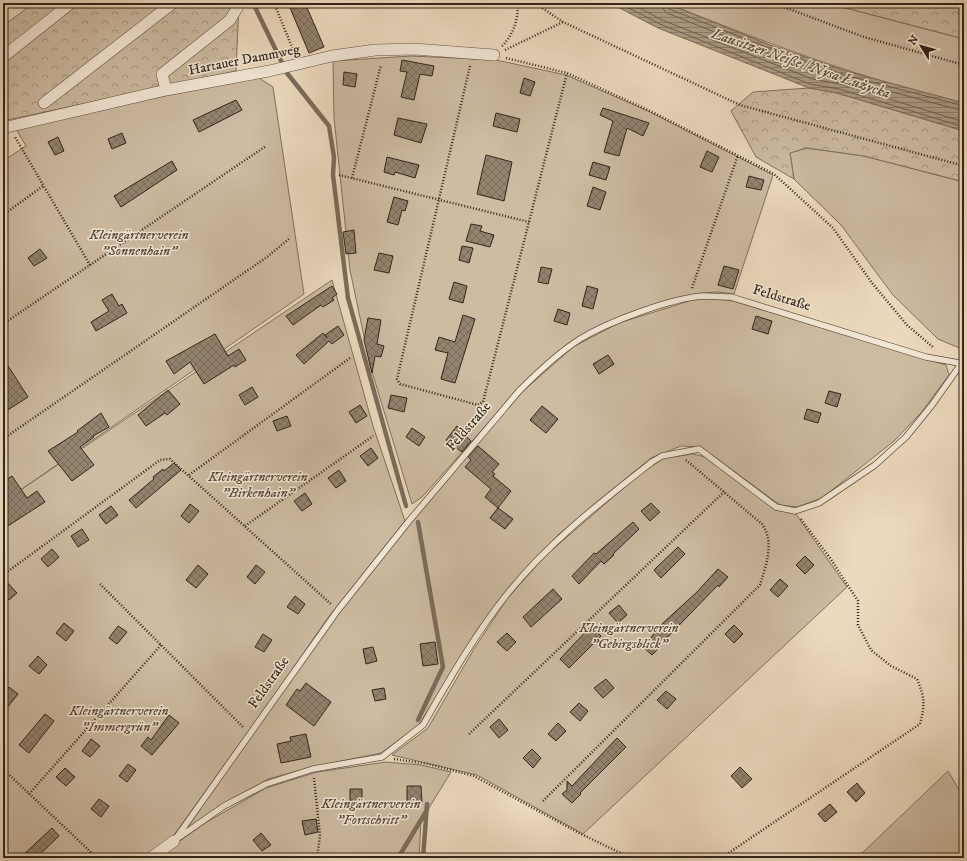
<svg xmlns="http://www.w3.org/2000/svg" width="967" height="861" font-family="'IM FELL DW Pica',serif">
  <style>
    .green { fill: #cdbba2; stroke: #7f705e }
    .forest { fill: url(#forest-crowns); stroke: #7f705e }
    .water { fill: url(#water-rules); stroke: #7b6c5a }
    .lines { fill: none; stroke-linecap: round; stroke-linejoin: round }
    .shore { stroke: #6f6050; stroke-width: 1 }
    .stream { stroke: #7b6c5a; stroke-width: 4.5 }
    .building { fill: url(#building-cross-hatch); stroke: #312519 }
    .lane-casing { stroke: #605242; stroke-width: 7 }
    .street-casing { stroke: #605242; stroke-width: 12 }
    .path { stroke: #312519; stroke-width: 2.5; stroke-dasharray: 1 2; stroke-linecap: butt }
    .lane { stroke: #f3e7d5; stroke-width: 5.5 }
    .street { stroke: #f3e7d5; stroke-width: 11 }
    .labels { text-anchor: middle; stroke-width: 3; stroke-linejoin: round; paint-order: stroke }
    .street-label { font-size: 14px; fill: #312519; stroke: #f3e7d5 }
    .park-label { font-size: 14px; font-style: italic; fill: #584a3b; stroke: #f3e7d5 }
    .water-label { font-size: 15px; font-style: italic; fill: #5c4f3f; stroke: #f3e7d5 }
  </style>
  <defs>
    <pattern id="forest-crowns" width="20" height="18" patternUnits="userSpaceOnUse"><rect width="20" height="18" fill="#cdbba2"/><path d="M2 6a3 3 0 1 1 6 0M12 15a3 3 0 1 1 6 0" fill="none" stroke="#a79883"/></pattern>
    <pattern id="water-rules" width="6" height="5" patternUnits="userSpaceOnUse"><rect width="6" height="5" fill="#ad9c86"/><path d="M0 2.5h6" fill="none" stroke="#8d7f6d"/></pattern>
    <pattern id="building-cross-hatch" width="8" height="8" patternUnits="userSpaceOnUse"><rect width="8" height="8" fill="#93836f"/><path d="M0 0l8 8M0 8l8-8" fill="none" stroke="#796b5a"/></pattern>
  </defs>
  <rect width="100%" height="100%" fill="#eddabe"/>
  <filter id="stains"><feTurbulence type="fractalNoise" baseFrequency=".005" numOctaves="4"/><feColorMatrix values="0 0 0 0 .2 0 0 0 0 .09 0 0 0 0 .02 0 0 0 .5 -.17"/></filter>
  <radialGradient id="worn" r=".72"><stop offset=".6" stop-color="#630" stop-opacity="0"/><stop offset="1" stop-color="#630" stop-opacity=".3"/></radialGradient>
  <path class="green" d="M666 3H827L964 39V103C861 79 764 42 666 3Z
    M411 56 496 60 566 75 648 111 773 175 734 294 718 292 702 293 641 310 572 342 517 391 422 497 412 504 370 365 350 270 334 118 333 61Z
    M259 78 273 87 304 294 19 491 332 280 373 426 405 521 327 619 278 690 172 838 144 858H3V161L26 146 16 129 169 95Z
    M807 148 864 156 964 182V350L938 339 893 295 841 225 794 179 790 153Z
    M702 297 733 301 946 365 949 375 921 413 894 441 822 498 797 507 780 505 701 447 681 446 651 458 559 534 503 596 469 643 419 725 381 753 313 767 268 779 185 829 342 608 414 517 521 393 573 347 619 323Z
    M693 454 709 458 773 508 796 514 847 587 583 834 477 775 392 755 428 728 474 649 507 599 545 556 640 474 664 458Z
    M386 762 421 765 451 772 421 821 419 858H156L205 823 266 788 317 772Z
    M948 771 964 798V858H857Z"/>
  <path class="forest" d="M34 3H239L236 71 3 121V26Z
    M827 3H964V39Z
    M809 88 837 93 964 131V182L864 156 807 148 790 153 794 179 756 157 731 111 753 92Z"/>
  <path class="water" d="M610 3H666L770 45 846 71 964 103V131L837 93 809 88 658 28Z"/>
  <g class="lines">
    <path class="shore" d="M619 3 660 24 810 84 839 89 964 127
      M630 3 662 20 812 79 840 84 964 122
      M662 3 663 9 667 13 767 53 843 79 964 111
      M667 3 669 9 769 48 845 75 964 106"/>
    <path class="stream" d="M253 3 287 73 329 126 334 157 333 175 348 298 406 506
      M418 522 443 667 418 720
      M398 858 427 810
      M423 858 427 804"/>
  </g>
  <path class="building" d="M288 3H305L324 47 309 53Z
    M402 60 434 66 432 76 420 74 414 100 401 97 407 72 400 71Z
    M344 72 357 74 355 87 343 85Z
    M524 78 535 82 530 96 520 93Z
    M236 100 242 110 199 132 193 120Z
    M603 108 649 123 643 136 627 128 619 156 604 152 613 121 600 115Z
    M496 113 520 119 517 132 493 126Z
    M398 118 427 124 421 143 394 135Z
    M122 133 126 143 112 149 108 139Z
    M58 137 64 151 55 155 48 142Z
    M707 151 719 157 712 172 700 167Z
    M486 155 512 162 504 201 477 194Z
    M387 157 419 165 415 178 395 172 394 175 384 172Z
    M172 161 177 170 121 207 114 196Z
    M593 162 610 167 606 180 589 175Z
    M749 176 764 180 761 190 746 187Z
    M593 187 606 192 600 210 587 206Z
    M394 197 408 201 405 211 402 210 398 225 387 222Z
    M471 224 482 226 480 231 494 235 490 247 466 241Z
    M354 230 356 253 346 254 343 232Z
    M462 246 473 248 469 263 459 260Z
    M40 249 47 258 34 266 28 258Z
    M379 253 393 256 389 273 374 270Z
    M724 266 739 270 733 289 718 285Z
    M541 267 552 269 548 284 538 282Z
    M454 282 467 286 463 303 449 299Z
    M332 286 337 294 332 298 334 300 323 307 321 305 293 325 286 316Z
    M587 286 598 289 593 309 582 306Z
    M112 294 119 306 122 304 127 313 96 331 91 322 109 311 102 300Z
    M558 309 570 313 567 325 554 321Z
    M463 315 475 319 455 383 441 379 448 353 435 350 439 337 455 342Z
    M756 316 772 321 768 334 752 329Z
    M368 318 381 320 377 344 384 346 381 357 375 356 372 373 364 340Z
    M338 326 344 335 332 344 329 341 304 364 296 355 323 333 327 338 325 335Z
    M215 334 228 356 239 349 246 360 235 367 234 365 204 384 190 362 174 374 166 361Z
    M608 355 614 364 599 374 593 364Z
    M3 358 28 397 3 413Z
    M252 387 258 397 245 405 239 395Z
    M168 390 180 404 167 415 165 413 146 426 138 415Z
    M829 391 841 394 837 407 825 403Z
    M391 395 407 398 404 412 388 408Z
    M360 405 367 416 356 423 349 412Z
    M542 406 558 419 546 433 530 420Z
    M807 409 821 413 818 423 804 419Z
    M101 413 109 427 93 436 94 437 80 447 94 465 72 481 48 451 78 432 77 431Z
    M287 416 291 426 277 431 273 421Z
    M457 426 466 434 465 435 471 441 462 452 446 440Z
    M412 428 425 437 419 446 406 437Z
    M478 446 499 464 492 472 495 474 493 476 511 491 498 508 485 497 491 489 465 467 471 460 468 457Z
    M371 448 378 458 368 466 360 456Z
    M174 463 181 470 136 508 129 500 154 479 153 477 163 469 164 471Z
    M339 470 346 481 336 488 328 478Z
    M12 476 27 498 37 491 45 502 3 529V482Z
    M305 493 312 504 302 511 294 501Z
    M651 503 660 512 650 521 641 511Z
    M190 504 199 511 189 523 181 516Z
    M111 506 118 515 106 524 99 515Z
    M498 508 513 519 505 529 490 518Z
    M633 522 639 529 613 554 614 555 604 564 601 561 579 584 572 576 594 553 596 554Z
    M82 529 89 540 78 547 71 536Z
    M678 547 685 554 661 578 654 570Z
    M52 549 59 557 48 567 41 559Z
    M805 556 814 565 805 574 796 565Z
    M198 565 208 574 196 588 186 580Z
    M256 565 265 572 255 584 247 577Z
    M718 569 728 577 719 587 718 585 660 645 661 646 652 655 643 647 663 623 697 592Z
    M3 578 17 593 9 600 3 594Z
    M780 579 788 586 778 597 770 590Z
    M553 589 562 599 531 627 523 617Z
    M295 596 305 604 298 614 287 607Z
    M619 605 627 615 618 623 609 613Z
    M64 623 74 631 66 641 56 633Z
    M734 625 743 634 734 643 725 634Z
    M118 626 127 632 117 644 109 638Z
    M591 626 601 636 569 668 560 659Z
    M507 633 516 642 507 651 497 642Z
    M263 634 272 640 264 652 255 647Z
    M435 642 438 664 423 666 420 644Z
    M373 647 377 661 366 664 363 649Z
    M38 656 47 665 39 674 29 666Z
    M606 679 614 688 603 698 594 688Z
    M306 683 331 702 314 726 286 705 297 689 300 691Z
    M9 687 18 694 3 713V695Z
    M384 688 386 699 375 701 372 690Z
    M666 691 676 699 667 709 657 700Z
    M579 703 588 711 580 721 570 712Z
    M45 714 54 721 29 753 19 745Z
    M169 715 179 723 152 755 141 746 148 737 151 740Z
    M499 719 508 730 499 738 490 727Z
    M558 723 566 731 556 741 548 734Z
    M306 734 311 757 281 763 277 744 291 741 290 737Z
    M617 738 626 747 580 793 581 794 572 803 562 794 567 790V781L572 786Z
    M91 739 100 746 90 757 82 751Z
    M532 749 541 758 533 768 523 758Z
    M128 764 136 770 127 782 119 776Z
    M740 767 752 779 742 788 731 776Z
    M65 768 75 777 66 786 56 777Z
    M857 783 865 793 856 802 847 792Z
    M407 786H421L422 802H407Z
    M350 789H362V805H350Z
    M99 799 109 806 101 817 91 809Z
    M830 804 837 812 825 822 818 814Z
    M316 819 318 832 305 835 302 821Z
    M52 828 59 836 36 858H20Z
    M261 833 271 845 262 851 253 840Z"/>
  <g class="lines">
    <g class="lane-casing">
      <path id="lane" d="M178 838 224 806 266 784 313 769 382 757 423 725C449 680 475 634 508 593 549 542 601 502 652 462L662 456 699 449 776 507 795 511 819 503 875 465 906 437 932 405 961 364
        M174 841 338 610 409 521 519 391C538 372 558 353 580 339 608 322 671 298 704 296 713 296 722 297 731 297L926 357 959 363"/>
    </g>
    <g class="street-casing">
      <path id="street" d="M3 57 71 3
        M166 90 162 74 230 20 240 3
        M44 103 173 3
        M3 128 166 90 269 71 332 56 375 50 414 49 494 55
        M151 858 174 841"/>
    </g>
    <path class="path" d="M274 3 294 52
      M535 3 563 22 740 105 964 166
      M773 3 864 37 964 65
      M502 46C514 34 518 19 518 3
      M505 50 563 22
      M506 58 567 73 650 111 774 174 833 228 872 283 907 325 934 348
      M470 66 397 379 400 384 478 405 483 402 567 73
      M339 175 529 222
      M352 178 381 65
      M3 215 43 186
      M90 265 266 146
      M692 288 738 155
      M3 324 90 265 15 137
      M3 439 267 257 290 238
      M189 475 350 358
      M245 526 373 436
      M3 575 160 460 170 459 331 604
      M100 584 243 727
      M469 734 724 492
      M394 759 428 764 474 776 579 833 631 858
      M3 769 97 858
      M314 778 320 836 317 858
      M29 794 161 645
      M543 801 760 585C766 565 775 543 762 524L686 460
      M721 858 920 724C925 705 925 698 917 679L891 666 871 650 858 625V601L830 558 800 518"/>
    <use href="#lane" class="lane"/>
    <use href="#street" class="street"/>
  </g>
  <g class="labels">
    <g class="street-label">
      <text transform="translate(244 59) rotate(-11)" y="5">Hartauer Dammweg</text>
      <text transform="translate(782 297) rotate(17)" y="5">Feldstraße</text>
      <text transform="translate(468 426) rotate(-49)" y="5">Feldstraße</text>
      <text transform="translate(268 682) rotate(-55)" y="5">Feldstraße</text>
    </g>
    <g class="park-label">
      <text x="139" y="239">Kleingärtnerverein<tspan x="139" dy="16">"Sonnenhain"</tspan></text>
      <text x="258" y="481">Kleingärtnerverein<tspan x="258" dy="16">"Birkenhain"</tspan></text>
      <text x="629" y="632">Kleingärtnerverein<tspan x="629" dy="16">"Gebirgsblick"</tspan></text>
      <text x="119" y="715">Kleingärtnerverein<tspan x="119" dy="16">"Immergrün"</tspan></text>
      <text x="371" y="808">Kleingärtnerverein<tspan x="371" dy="16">"Fortschritt"</tspan></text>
    </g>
    <g class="water-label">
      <text transform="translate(801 63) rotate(19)" y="5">Lausitzer Neiße / Nysa Łużycka</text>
    </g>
  </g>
  <rect width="967" height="861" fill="none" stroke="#eddabe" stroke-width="16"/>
  <rect x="4" y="4" width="959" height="853" fill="none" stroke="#312519" stroke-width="2"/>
  <rect x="8" y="8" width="951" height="845" fill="none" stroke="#312519"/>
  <g transform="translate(921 46) rotate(307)" stroke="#f3e7d5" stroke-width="3" paint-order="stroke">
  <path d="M0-3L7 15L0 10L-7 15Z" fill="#312519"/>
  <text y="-6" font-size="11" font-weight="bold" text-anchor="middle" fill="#312519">N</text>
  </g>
  <rect width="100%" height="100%" filter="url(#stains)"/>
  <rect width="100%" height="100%" fill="url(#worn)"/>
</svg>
